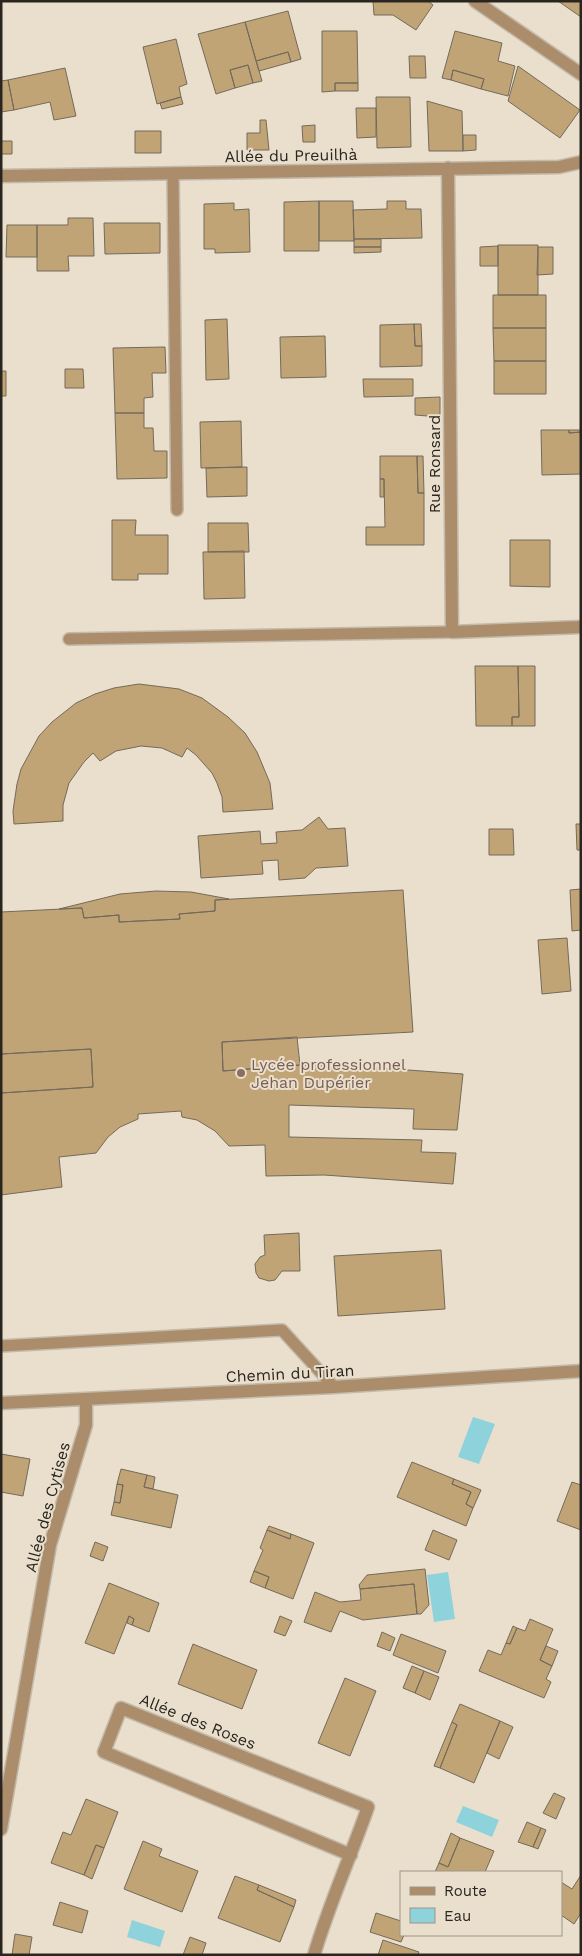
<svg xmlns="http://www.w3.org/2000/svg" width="582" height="1956" font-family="'Work Sans',sans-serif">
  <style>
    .water { fill: #8ed2dc }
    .building { fill: #c0a476; stroke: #746a5b }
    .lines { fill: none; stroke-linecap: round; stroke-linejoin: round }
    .lane-casing { stroke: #c4baaa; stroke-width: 14 }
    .street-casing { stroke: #c4baaa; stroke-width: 15 }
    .lane { stroke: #ab8d6c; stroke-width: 11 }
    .street { stroke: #ab8d6c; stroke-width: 12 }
    .education-dot { fill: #8d6e63; stroke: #eadfcd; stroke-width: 2 }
    .labels { text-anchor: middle; stroke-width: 4; stroke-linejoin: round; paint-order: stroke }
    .street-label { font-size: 16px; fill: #2a261f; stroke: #eadfcd }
    .education-label { font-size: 16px; fill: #785e54; stroke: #eadfcd; text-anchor: start }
  </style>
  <rect width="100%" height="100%" fill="#eadfcd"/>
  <path class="water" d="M473 1417 495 1424 479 1464 458 1457Z
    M448 1572 455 1619 434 1622 427 1575Z
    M463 1806 499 1820 492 1837 456 1822Z
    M132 1920 165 1931 160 1947 127 1937Z"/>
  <path class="building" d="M373 1H428L433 5 416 30 393 15H374Z
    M558 1H581V17Z
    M288 11 301 59 291 62 288 52 256 61 245 22Z
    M245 22 262 81 253 83 248 65 230 70 235 88 216 94 198 34Z
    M322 31H357L358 83H335V91L322 92Z
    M455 31 502 43 498 61 515 66 508 96 481 89 484 79 453 70 451 80 442 78Z
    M176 39 187 84 179 87 181 97 157 104 143 47Z
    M288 52 291 62 259 71 256 61Z
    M409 56H425L426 78H410Z
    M248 65 253 83 235 88 230 70Z
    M518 66 580 110 560 138 508 101Z
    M65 68 76 116 54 120 50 102 14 110 8 80Z
    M453 70 484 79 481 89 451 80Z
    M8 80 14 110 1 112V81Z
    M335 83H358V91H335Z
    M181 97 183 104 162 109 160 103Z
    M376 97H410L411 147 377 148Z
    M427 101 462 111 463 151H429Z
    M356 108H376V137L357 138Z
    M260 120H266L269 150H247V133H260Z
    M315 125V142H303L302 126Z
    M135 131H161V153H135Z
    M463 135H476V150L463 151Z
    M1 141H12V154H1Z
    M319 201V251H284V202Z
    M319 201H353L354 241H319Z
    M387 201H406V209H421L422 238 354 239 353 210 387 209Z
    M234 203V210L249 209 250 252 215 253V249H204V204Z
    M68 218H93L94 256H68L69 271H37V225H68Z
    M104 223H160V253L105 254Z
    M7 225H37V257H6Z
    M354 239H381V247H354Z
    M498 245H538V295H498Z
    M498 246V266H480V247Z
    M354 247H381V252L354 253Z
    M538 247H553V274L537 275Z
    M493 295H546V328H493Z
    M227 319 229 379 206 380 205 320Z
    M414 324 415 346H422V366L380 367V325Z
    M414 324H421L422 346H415Z
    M493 328H546V361H494Z
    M325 336 326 377 281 378 280 337Z
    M165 347 166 373H152L153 397 144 398V413H115L113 348Z
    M494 361H546V394H494Z
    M65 369H83L84 388H65Z
    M1 371H6V396H1Z
    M363 379H413V396L364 397Z
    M440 397V417L415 415V398Z
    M115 413H144V428H153L154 451H167V478L117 479Z
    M241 421 242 467 201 468 200 422Z
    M541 430H569V433L581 432V474L542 475Z
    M569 430H581V432L569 433Z
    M380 456H417L418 493H424V545H366V527H385L384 479H380Z
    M417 456H423L424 493H418Z
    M247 467V496L207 497 206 468Z
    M380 479H384V497H380Z
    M112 520H136L135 535H168V574H138V580H112Z
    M208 523H248L249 552H208Z
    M510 540H550V587L510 586Z
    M244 551 245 598 204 599 203 552Z
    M475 666H518L519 717H512V726H476Z
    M518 666H535V726H512V717H519Z
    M139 684 179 689 202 698 228 717 245 733 257 752 270 783 273 809 223 812 222 797 217 783 212 773 196 755 187 748 182 757 162 748 141 746 116 751 100 761 93 753 84 762 69 783 63 805V821L14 824 13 811 17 784 21 769 39 736 52 722 76 703 95 694 114 688Z
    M319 817 328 829 345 828 348 866 316 868 305 878 279 880 278 860 262 861 263 874 201 878 198 836 260 831 261 844 277 843 276 832 302 830Z
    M576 824H581V850H577Z
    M489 829H513L514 855H489Z
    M581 889V930L572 931 570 890Z
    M403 890 413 1032 222 1042 223 1071 300 1065 381 1068 463 1074 457 1130 413 1129 414 1109 289 1105V1137L422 1140 421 1152 456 1153 453 1184 324 1175 266 1176 265 1145 229 1146 215 1131 197 1120 182 1117 181 1111 138 1114V1119L120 1127 108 1137 96 1153 59 1157 62 1187 1 1195V1093L93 1087 91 1049 1 1054V912L82 908 84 918 119 915V922L180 919 179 914 215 911V900Z
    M156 891 191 892 229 899 215 900V911L179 914 180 919 119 922V915L84 918 82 908 59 909 120 894Z
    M567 938 571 991 542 994 538 940Z
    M297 1037 300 1065 223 1071 222 1042Z
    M91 1049 93 1087 1 1093V1054Z
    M299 1233 300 1271H282L275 1280 269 1281 259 1278 256 1273 255 1264 260 1257 265 1255 264 1235Z
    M441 1250 445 1309 338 1316 334 1256Z
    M1 1454 30 1459 23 1496 1 1492Z
    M412 1462 454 1479 452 1484 471 1492 466 1504 473 1508 466 1526 397 1497Z
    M121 1469 147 1475 144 1487 178 1495 171 1528 111 1515 114 1502 120 1503 123 1485 117 1484Z
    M147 1475 155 1477 153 1489 144 1487Z
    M454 1479 481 1490 473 1508 466 1504 471 1492 452 1484Z
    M572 1482 581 1485V1530L557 1521Z
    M117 1484 123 1485 120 1503 114 1502Z
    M269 1526 291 1534 290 1539 267 1530Z
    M267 1530 290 1539 291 1534 314 1543 293 1599 265 1588 269 1577 254 1571 263 1550 260 1548Z
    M433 1530 457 1540 449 1560 425 1550Z
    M95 1542 108 1547 103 1561 90 1556Z
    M425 1569 429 1605 421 1614H417L414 1584 360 1589 359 1585 367 1575Z
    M254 1571 269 1577 265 1588 250 1582Z
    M109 1583 159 1603 149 1632 132 1625 134 1619 129 1616 114 1654 85 1643Z
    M414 1584 417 1614 363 1620 340 1611 331 1632 304 1622 315 1592 340 1602 361 1600 360 1589Z
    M129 1616 134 1619 132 1625 127 1623Z
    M280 1616 292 1621 285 1636 274 1632Z
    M530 1619 553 1629 540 1660 552 1666 546 1679 551 1682 544 1698 479 1671 488 1650 501 1655 506 1643 510 1644 517 1628 525 1631Z
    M513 1626 517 1628 510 1644 506 1643Z
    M382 1632 395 1638 390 1651 377 1646Z
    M401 1634 446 1651 438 1673 393 1655Z
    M193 1644 257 1670 242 1709 178 1684Z
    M546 1646 558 1651 552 1666 540 1660Z
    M412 1666 424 1671 415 1693 403 1688Z
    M424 1671 439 1677 430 1700 415 1693Z
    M345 1678 376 1691 350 1756 318 1743Z
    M460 1704 500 1721 474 1783 440 1768 457 1725 452 1722Z
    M500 1721 513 1727 499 1759 487 1753Z
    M452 1722 457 1725 440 1768 434 1766Z
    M554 1793 565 1798 556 1819 543 1813Z
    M86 1799 118 1812 104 1848 96 1845 84 1875 51 1863 63 1832 71 1835Z
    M527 1822 541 1828 533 1847 518 1842Z
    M541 1828 546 1830 538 1849 533 1847Z
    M451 1833 460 1838 448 1867 439 1863Z
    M460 1838 494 1851 485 1872H435L439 1863 448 1867Z
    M143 1841 162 1849 159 1856 198 1871 182 1912 124 1889Z
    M96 1845 104 1848 92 1879 84 1875Z
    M581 1875V1913L574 1924 561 1915V1882L572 1889Z
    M235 1876 259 1885 257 1890 294 1907 280 1942 218 1918Z
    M259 1885 296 1900 294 1907 257 1890Z
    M60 1902 88 1911 82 1933 53 1925Z
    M376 1913 401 1921V1935H404L401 1942 370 1932Z
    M15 1934 32 1937 29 1955H12Z
    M190 1937 206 1943 202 1955H183Z
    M383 1940 419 1952 418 1955H378Z"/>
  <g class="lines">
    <g class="lane-casing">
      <path id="lane" d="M173 173 177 510
        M69 639 452 632
        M1 1346 282 1330 334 1387"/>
    </g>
    <g class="street-casing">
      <path id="street" d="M475 1 581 74
        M448 168 452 632 581 627
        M1 176 559 167 581 162
        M1 1403 334 1387 581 1371
        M1 1829 50 1545 86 1425V1400
        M314 1955C329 1904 351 1856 368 1807L121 1708 104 1752 351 1855"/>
    </g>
    <use href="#lane" class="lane"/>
    <use href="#street" class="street"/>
  </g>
  <circle class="education-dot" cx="241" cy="1073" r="5"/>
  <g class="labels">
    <g class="street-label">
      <text transform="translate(291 155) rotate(-1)" y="6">Allée du Preuilhà</text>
      <text transform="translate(434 464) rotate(-90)" y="6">Rue Ronsard</text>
      <text transform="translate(290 1373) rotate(-3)" y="6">Chemin du Tiran</text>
      <text transform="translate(47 1507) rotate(-75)" y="6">Allée des Cytises</text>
      <text transform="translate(198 1721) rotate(22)" y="6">Allée des Roses</text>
    </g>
    <g class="education-label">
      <text x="251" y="1070">Lycée professionnel<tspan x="251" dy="18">Jehan Dupérier</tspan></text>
    </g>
  </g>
  <rect width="582" height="1956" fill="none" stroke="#2a261f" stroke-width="5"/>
  <rect x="400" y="1871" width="162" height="65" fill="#eadfcd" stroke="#9d9587"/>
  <rect x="410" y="1887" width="25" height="8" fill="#ab8d6c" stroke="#9d9587"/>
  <text x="444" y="1896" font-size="15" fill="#2a261f">Route</text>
  <rect x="410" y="1908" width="25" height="15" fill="#8ed2dc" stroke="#9d9587"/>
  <text x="444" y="1921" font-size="15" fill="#2a261f">Eau</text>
</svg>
